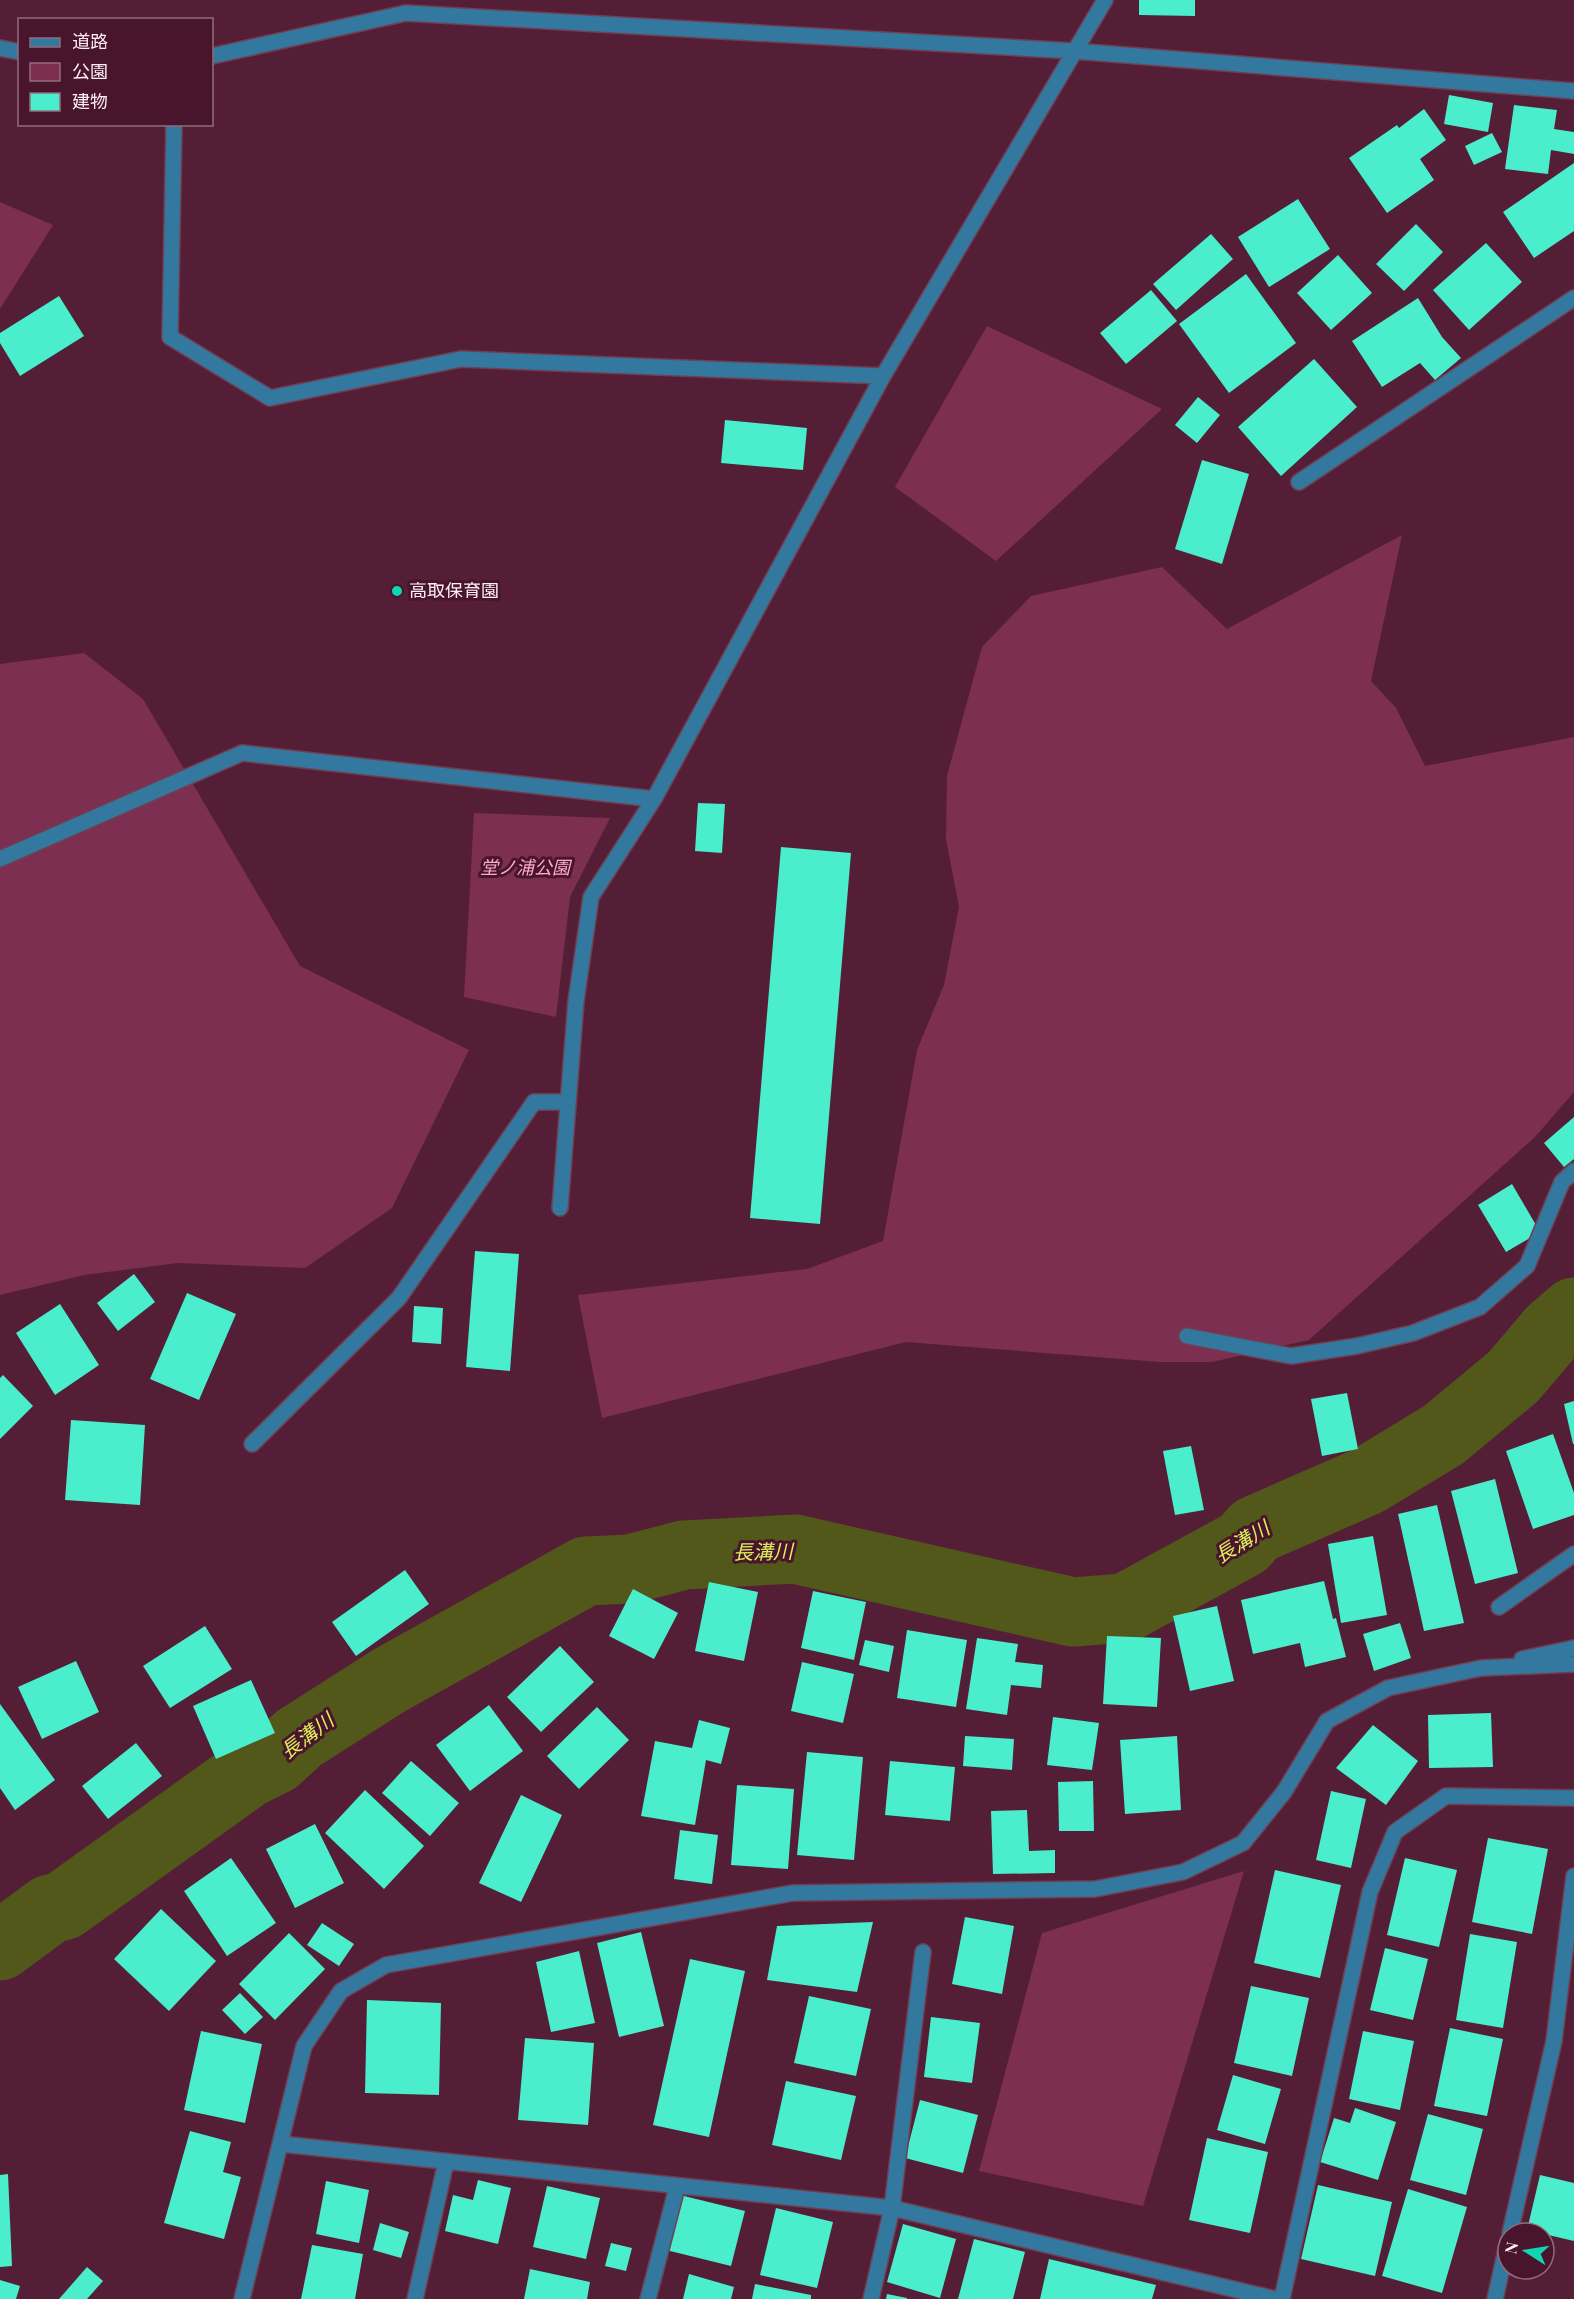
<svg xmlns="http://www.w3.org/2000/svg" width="1574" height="2299" font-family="'Playfair Display','Noto Sans JP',serif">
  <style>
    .green { fill: #7c2f51 }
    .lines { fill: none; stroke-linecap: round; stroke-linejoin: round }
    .river { stroke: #51581a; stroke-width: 69 }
    .building { fill: #4aedcc }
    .minor-casing { stroke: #6f4054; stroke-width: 18 }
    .minor { stroke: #33789e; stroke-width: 15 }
    .poi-dot { fill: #12d5b4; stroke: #49152c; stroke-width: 2 }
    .labels { text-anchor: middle; stroke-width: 6; stroke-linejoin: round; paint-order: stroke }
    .poi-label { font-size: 18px; fill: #fceef2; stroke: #49152c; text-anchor: start }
    .park-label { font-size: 18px; font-style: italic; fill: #feacca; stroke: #49152c }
    .water-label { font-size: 20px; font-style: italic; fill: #ddef5a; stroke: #49152c }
  </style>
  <rect width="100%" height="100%" fill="#541f36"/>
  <path class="green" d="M0 202 53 225 0 309Z
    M987 326 1162 409 996 561 895 487Z
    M1402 535 1371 681 1396 708 1425 766 1574 737V1092L1535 1137 1309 1340 1212 1362H1160L906 1342 602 1418 578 1295 807 1269 883 1241 917 1050 944 985 959 907 946 839 947 776 982 647 1031 596 1162 567 1227 629Z
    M84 653 143 699 300 966 469 1050 392 1208 305 1268 178 1263 84 1275 0 1295V664Z
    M474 813 610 818 570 897 556 1017 464 997Z
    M1244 1871 1143 2206 979 2171 1042 1933Z"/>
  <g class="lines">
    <path class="river" d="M0 1946 50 1909 63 1906 247 1774 275 1760 299 1738 390 1680 586 1571 630 1569 684 1555 795 1549 1073 1612 1125 1608 1244 1543 1255 1530 1367 1481 1443 1435 1513 1377 1552 1331 1574 1312"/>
  </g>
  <path class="building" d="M1139 0H1195V16L1139 15Z
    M1449 95 1493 103 1488 132 1444 124Z
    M1514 105 1557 110 1554 129 1574 132V154L1551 150 1548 174 1505 169Z
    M1424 109 1446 140 1420 159 1434 180 1387 213 1349 158 1397 125 1399 128Z
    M1492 133 1502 152 1474 165 1465 146Z
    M1574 163V231L1534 258 1503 212Z
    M1298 199 1330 249 1269 287 1238 237Z
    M1416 224 1443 252 1404 291 1376 264Z
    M1211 234 1233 259 1176 310 1153 284Z
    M1486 243 1522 282 1469 330 1433 290Z
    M1338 255 1372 293 1331 330 1297 293Z
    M1246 274 1296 343 1229 393 1179 324Z
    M1151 290 1177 321 1126 364 1100 333Z
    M59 296 84 336 20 376 0 343V333Z
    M1418 298 1442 337 1461 358 1435 380 1420 363 1382 387 1352 341Z
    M1314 359 1357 407 1281 476 1238 427Z
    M1198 397 1220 415 1197 443 1175 425Z
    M725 420 807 428 803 470 721 463Z
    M1202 460 1249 474 1222 564 1175 549Z
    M698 803 725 804 722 853 695 851Z
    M781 847 851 853 820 1224 750 1218Z
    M1574 1117V1159L1564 1167 1544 1143Z
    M1512 1184 1540 1232 1506 1252 1478 1205Z
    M475 1251 519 1254 510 1371 466 1367Z
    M134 1274 155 1302 118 1331 97 1303Z
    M187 1293 236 1314 199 1400 150 1379Z
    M60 1304 99 1365 55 1395 16 1333Z
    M414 1306 443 1308 441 1344 412 1342Z
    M3 1375 33 1406 0 1439V1378Z
    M1347 1393 1358 1449 1322 1456 1311 1399Z
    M1574 1401V1444H1573L1564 1404Z
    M71 1420 145 1425 140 1505 65 1500Z
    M1553 1434 1574 1493V1515L1533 1529 1506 1451Z
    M1191 1446 1204 1510 1175 1515 1163 1451Z
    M1495 1479 1518 1573 1475 1584 1451 1491Z
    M1437 1505 1464 1623 1424 1631 1398 1514Z
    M1373 1536 1387 1615 1341 1623 1328 1544Z
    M405 1570 429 1604 356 1656 332 1622Z
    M1324 1581 1333 1619 1336 1618 1346 1657 1305 1667 1300 1643 1253 1654 1241 1600Z
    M709 1582 758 1592 744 1661 695 1651Z
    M633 1589 678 1613 654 1659 609 1636Z
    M813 1591 866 1602 854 1660 801 1648Z
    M1217 1606 1234 1681 1190 1691 1173 1616Z
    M1400 1623 1411 1658 1374 1671 1363 1634Z
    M205 1626 232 1669 170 1708 143 1666Z
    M907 1630 967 1640 956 1707 897 1698Z
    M1107 1636 1161 1638 1157 1707 1103 1704Z
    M977 1638 1018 1644 1015 1662 1043 1665 1041 1688 1011 1685 1007 1715 966 1709Z
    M865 1640 894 1646 889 1672 859 1665Z
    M560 1646 594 1682 541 1732 507 1697Z
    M76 1661 99 1712 42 1739 18 1687Z
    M802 1662 854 1674 843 1723 791 1711Z
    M251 1680 275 1733 216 1759 193 1706Z
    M0 1704 55 1780 15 1810 0 1788Z
    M489 1705 523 1751 470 1791 436 1745Z
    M597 1707 629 1740 579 1789 547 1756Z
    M1491 1713 1493 1767 1429 1768 1428 1715Z
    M1053 1717 1099 1723 1092 1770 1047 1765Z
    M699 1720 730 1728 721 1764 706 1760 695 1825 641 1816 655 1741 692 1748Z
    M1373 1725 1418 1761 1386 1805 1336 1768Z
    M965 1736 1014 1739 1012 1770 963 1766Z
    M1177 1736 1181 1810 1125 1814 1120 1740Z
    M136 1743 162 1776 108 1819 82 1786Z
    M807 1752 863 1757 854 1860 797 1855Z
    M411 1761 459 1803 430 1836 382 1793Z
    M890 1761 955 1767 950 1821 885 1815Z
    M1093 1781 1094 1831H1059L1058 1782Z
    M737 1785 794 1789 788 1869 731 1865Z
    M365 1790 424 1846 384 1889 325 1833Z
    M1331 1791 1366 1799 1351 1868 1316 1860Z
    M521 1795 562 1815 521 1902 479 1883Z
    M1027 1810 1029 1851 1055 1850V1873L993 1874 991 1811Z
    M315 1824 344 1883 295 1908 266 1849Z
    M680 1830 718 1835 712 1884 674 1879Z
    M1488 1838 1548 1849 1532 1934 1472 1922Z
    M231 1858 276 1923 227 1956 184 1891Z
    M1405 1858 1457 1870 1439 1947 1387 1935Z
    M1275 1870 1341 1885 1320 1978 1254 1963Z
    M161 1909 216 1961 169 2011 114 1959Z
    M965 1917 1014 1926 1002 1994 952 1984Z
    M873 1922 857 1992 767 1980 777 1926Z
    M322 1923 354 1944 339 1966 307 1945Z
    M641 1932 664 2026 619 2037 597 1943Z
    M289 1933 325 1969 275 2020 239 1984Z
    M1470 1934 1517 1942 1503 2028 1456 2020Z
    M1385 1948 1428 1959 1413 2020 1370 2010Z
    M579 1951 595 2023 551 2032 536 1962Z
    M690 1959 745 1971 709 2137 653 2125Z
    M1251 1986 1309 1998 1292 2076 1234 2063Z
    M240 1993 263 2017 245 2034 222 2010Z
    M809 1996 871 2009 856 2076 794 2063Z
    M367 2000 441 2003 439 2095 365 2093Z
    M931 2017 980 2023 972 2083 924 2077Z
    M1450 2028 1503 2039 1487 2116 1434 2106Z
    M201 2031 262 2044 245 2123 184 2110Z
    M1363 2031 1414 2041 1400 2110 1349 2099Z
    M525 2038 594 2043 588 2125 518 2120Z
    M1233 2075 1281 2089 1265 2144 1217 2130Z
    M786 2081 856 2096 841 2160 772 2145Z
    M920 2100 978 2115 963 2173 905 2158Z
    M1355 2108 1396 2122 1378 2180 1320 2162 1334 2118 1350 2123Z
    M1428 2114 1483 2129 1466 2195 1410 2180Z
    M190 2131 231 2142 223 2172 241 2177 224 2239 164 2223Z
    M1207 2138 1268 2152 1250 2233 1189 2220Z
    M8 2174 12 2266 0 2267V2175Z
    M1540 2175 1574 2183V2241L1527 2230Z
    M478 2180 511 2188 498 2244 445 2231 453 2195 473 2200Z
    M326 2181 369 2190 359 2243 316 2234Z
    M1318 2185 1392 2202 1375 2276 1301 2259Z
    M547 2186 600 2198 586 2259 533 2247Z
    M1408 2189 1467 2207 1442 2293 1382 2276Z
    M680 2195 745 2211 731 2266 666 2250Z
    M776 2208 833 2222 817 2288 760 2275Z
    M380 2223 409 2232 401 2258 373 2250Z
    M903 2224 956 2239 940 2298 887 2282Z
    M974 2239 1025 2252 1013 2299H958Z
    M611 2243 632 2248 626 2271 605 2266Z
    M312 2245 363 2254 355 2299H301Z
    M1049 2259 1156 2285 1152 2299H1040Z
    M87 2267 103 2281 87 2299H59Z
    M530 2269 590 2282 587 2299H524Z
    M689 2274 734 2287 731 2299H683Z
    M0 2280 20 2286 16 2299H0Z
    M755 2284 811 2295V2299H752Z
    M887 2294 907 2298V2299H886Z"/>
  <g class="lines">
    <g class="minor-casing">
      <path id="minor" d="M0 48 20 52
        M212 56 406 13 1074 51 1574 91
        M174 124 170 337 270 398 461 359 883 376
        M1299 482 1574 298
        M0 859 242 753 654 799
        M560 1208 576 1001 591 897 654 799 883 376 1105 0
        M1187 1336 1291 1356 1357 1346 1413 1333 1480 1307 1527 1266 1562 1182 1574 1171
        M252 1444 399 1298 534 1102H568
        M1499 1607 1574 1554
        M1522 1659 1574 1648
        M281 2144 892 2208 1275 2299
        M1510 2233 1554 2041 1574 1876
        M242 2299 304 2046 341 1991 386 1965 793 1893 1095 1889 1183 1872 1243 1843 1284 1792 1327 1721 1388 1688 1481 1668 1574 1664
        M415 2299 446 2162
        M648 2299 677 2187
        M871 2299 892 2208 923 1952
        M1282 2299 1370 1892 1395 1832 1446 1796 1574 1798
        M1495 2299 1508 2241"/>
    </g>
    <use href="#minor" class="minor"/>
  </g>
  <circle class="poi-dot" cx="397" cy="591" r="6"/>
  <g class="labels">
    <g class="poi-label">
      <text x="409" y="597">高取保育園</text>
    </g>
    <g class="park-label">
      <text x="525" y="874">堂ノ浦公園</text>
    </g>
    <g class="water-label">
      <text transform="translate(1242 1542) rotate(-32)" y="7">長溝川</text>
      <text transform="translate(763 1552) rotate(-1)" y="7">長溝川</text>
      <text transform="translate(307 1736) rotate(-37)" y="7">長溝川</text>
    </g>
  </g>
  <rect x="18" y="18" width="195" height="108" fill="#49152c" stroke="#916c7b" stroke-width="1.5"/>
  <rect x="30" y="38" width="30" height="9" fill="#33789e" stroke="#916c7b" stroke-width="1.5"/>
  <text x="72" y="48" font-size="18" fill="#fceef2">道路</text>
  <rect x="30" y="63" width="30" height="18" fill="#7c2f51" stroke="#916c7b" stroke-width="1.5"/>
  <text x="72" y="78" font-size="18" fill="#fceef2">公園</text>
  <rect x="30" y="93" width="30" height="18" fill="#4aedcc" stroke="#916c7b" stroke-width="1.5"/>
  <text x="72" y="108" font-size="18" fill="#fceef2">建物</text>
  <g transform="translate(1526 2251) rotate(282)"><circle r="28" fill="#49152c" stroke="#916c7b" stroke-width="1.5"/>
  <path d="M0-4.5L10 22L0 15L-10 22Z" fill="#12d5b4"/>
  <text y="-9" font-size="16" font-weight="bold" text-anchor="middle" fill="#fceef2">N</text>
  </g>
</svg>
